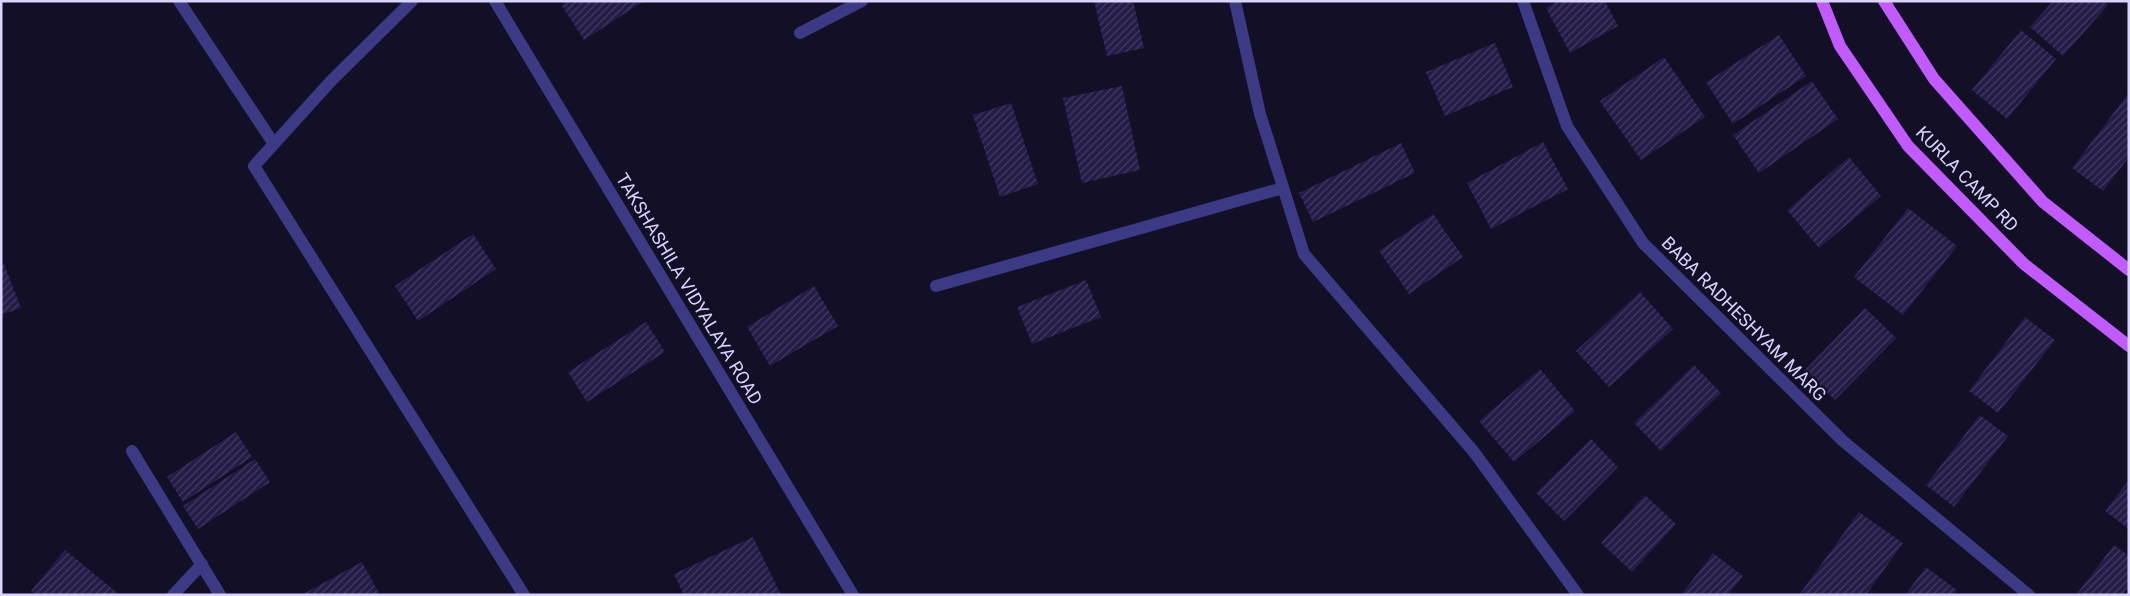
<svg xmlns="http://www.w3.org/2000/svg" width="2130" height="596" font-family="Roboto,sans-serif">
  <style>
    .building { fill: url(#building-hatch) }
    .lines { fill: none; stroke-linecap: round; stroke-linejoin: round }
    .minor { stroke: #3d3a85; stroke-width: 12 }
    .major { stroke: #c25bff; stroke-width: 12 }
    .labels { text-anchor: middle; stroke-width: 4.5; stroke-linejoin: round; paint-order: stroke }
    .street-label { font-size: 18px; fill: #d9d4ff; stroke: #130f26 }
  </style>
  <defs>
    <pattern id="building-hatch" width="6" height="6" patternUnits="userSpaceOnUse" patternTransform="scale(1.25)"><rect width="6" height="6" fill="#241b47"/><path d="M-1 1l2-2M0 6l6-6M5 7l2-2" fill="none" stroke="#433b63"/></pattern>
  </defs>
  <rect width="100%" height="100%" fill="#130f26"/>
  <path class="building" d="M569 1H644L584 40 562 6Z
    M1094 1H1133L1144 48 1107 56Z
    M1558 1H1605L1618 26 1570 53 1546 8Z
    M2053 1H2103L2108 5 2063 56 2030 27Z
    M2021 30 2056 59 2007 119 1972 90Z
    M1779 35 1806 76 1733 124 1706 82Z
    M1495 43 1513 87 1445 116 1426 72Z
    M1664 57 1705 117 1641 160 1600 101Z
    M1812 81 1838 119 1759 173 1733 135Z
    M1122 86 1140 170 1082 183 1063 98Z
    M2128 94 2129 157 2103 191 2072 168Z
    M1011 103 1038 184 1000 197 973 115Z
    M1543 142 1568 189 1491 229 1467 183Z
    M1401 143 1415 173 1313 222 1299 193Z
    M1849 157 1881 196 1819 248 1787 210Z
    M1908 208 1957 246 1903 315 1854 277Z
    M1433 214 1463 257 1409 294 1379 251Z
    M473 234 496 269 418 321 395 286Z
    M4 264 21 308 1 315V265Z
    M1086 280 1101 317 1032 344 1017 307Z
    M814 286 838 326 770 366 747 327Z
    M1640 292 1673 329 1609 387 1576 351Z
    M1865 308 1896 338 1835 400 1804 371Z
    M2025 317 2055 340 1998 413 1969 391Z
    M646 322 665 352 587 402 568 372Z
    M1694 365 1721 393 1661 451 1634 423Z
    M1540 369 1575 411 1514 462 1479 421Z
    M1980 415 2008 436 1954 507 1926 485Z
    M236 432 252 457 183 502 167 477Z
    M1591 439 1618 467 1564 521 1536 493Z
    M255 459 270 482 198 529 183 506Z
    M2129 480V529L2105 511Z
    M1645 495 1676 524 1632 572 1601 543Z
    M1859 512 1903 543 1866 595H1799Z
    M753 537 781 595H684L674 574Z
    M2114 545 2129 556V586L2122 595H2076Z
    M65 550 120 595H35L31 591Z
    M1713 553 1743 576 1728 595H1681Z
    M362 562 380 595H301Z
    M1926 567 1957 590 1954 595H1905Z"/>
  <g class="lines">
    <path class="minor" d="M179 1 274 144
      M412 1 331 81 254 166 524 595
      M495 1 853 595
      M1235 1 1260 114 1304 254 1474 452 1578 595
      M1523 1 1567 126 1643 243 1843 441 2029 595
      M800 33 862 1
      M936 286 1283 188
      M132 451 220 595
      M173 595 202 564"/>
    <path class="major" d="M1822 1 1840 46 1908 146 2024 264 2129 346
      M1884 1 1934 79 2043 202 2129 270"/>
  </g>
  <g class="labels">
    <g class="street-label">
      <text transform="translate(1967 179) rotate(46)" y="6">KURLA CAMP RD</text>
      <text transform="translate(689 289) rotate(59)" y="6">TAKSHASHILA VIDYALAYA ROAD</text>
      <text transform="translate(1744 319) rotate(45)" y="6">BABA RADHESHYAM MARG</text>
    </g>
  </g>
  <rect width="2130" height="596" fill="none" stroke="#d9d4ff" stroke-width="5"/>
</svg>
